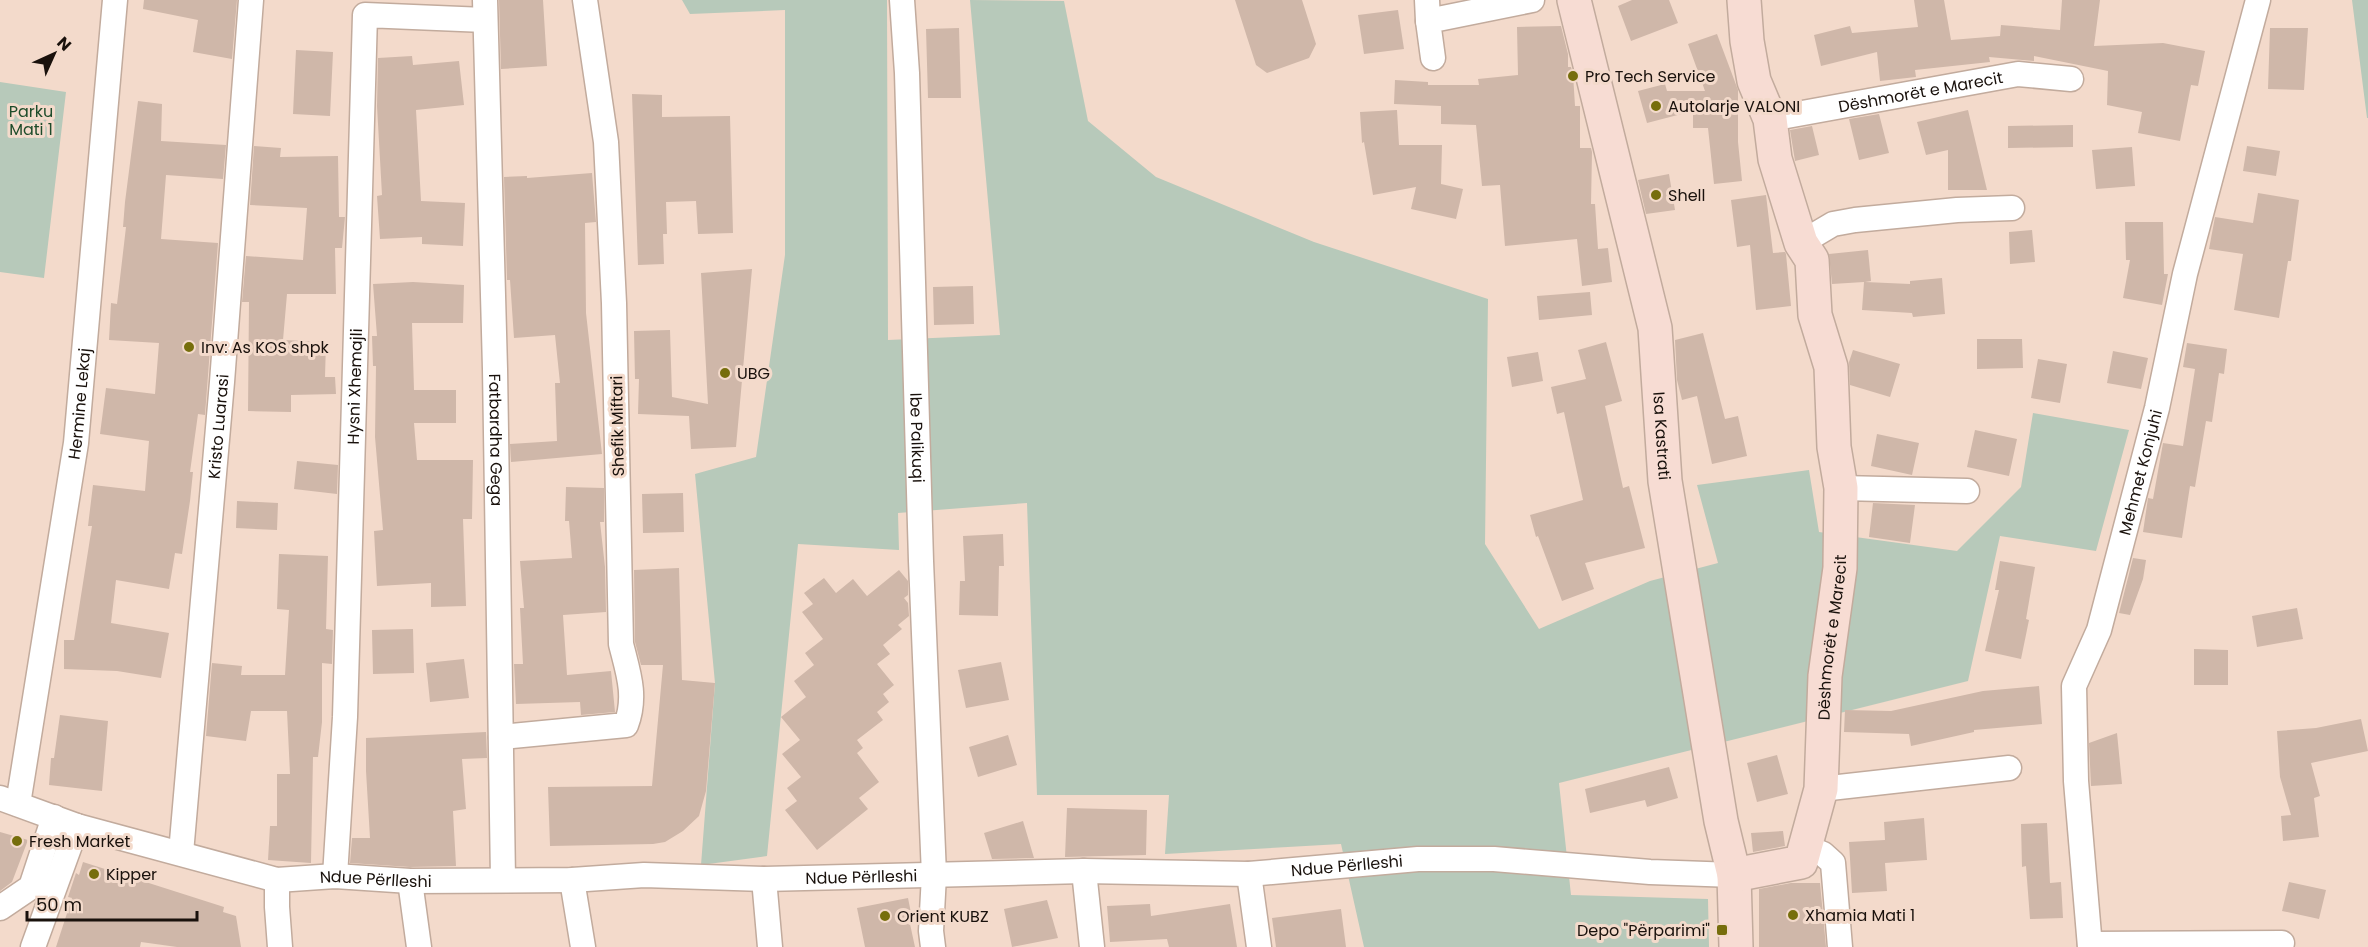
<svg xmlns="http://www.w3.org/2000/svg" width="2368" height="947" font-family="Poppins,sans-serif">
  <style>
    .green { fill: #b7c9ba }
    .building { fill: #cfb7a9 }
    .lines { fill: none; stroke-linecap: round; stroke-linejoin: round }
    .street-casing { stroke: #c2ab9d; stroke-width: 27 }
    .secondary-casing { stroke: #c2ab9d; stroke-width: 36 }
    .street { stroke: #fff; stroke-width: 24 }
    .secondary { stroke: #f7dcd3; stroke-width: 33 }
    .poi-dot { fill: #766e0c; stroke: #f3dacb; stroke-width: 2 }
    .labels { text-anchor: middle; stroke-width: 6; stroke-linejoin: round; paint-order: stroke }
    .poi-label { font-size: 16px; fill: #19110c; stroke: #f3dacb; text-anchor: start }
    .street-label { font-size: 16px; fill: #19110c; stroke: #f3dacb }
    .park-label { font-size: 16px; fill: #1d4b2a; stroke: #f3dacb }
  </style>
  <rect width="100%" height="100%" fill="#f3dacb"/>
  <path class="green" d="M682 0H887L888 340 1000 335 970 0 1064 1 1088 121 1156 177 1314 242 1488 299 1485 544 1539 629 1650 581 1718 563 1697 485 1809 470 1819 532 1957 551 2021 487 2033 413 2129 430 2096 551 2000 536 1968 681 1559 783 1571 895 1708 899 1709 947H1364L1341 844 1165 854 1169 795H1037L1027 503 898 513 899 550 798 544 767 856 701 865 715 683 695 474 756 457 785 255V10L690 14Z
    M2352 0H2368V118H2367Z
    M0 82 66 92 44 278 0 272Z"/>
  <path class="building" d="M144 0H237L232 59 193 52 198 20 143 9Z
    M499 0H543L547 66 501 69Z
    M1235 0H1302L1316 44 1309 58 1267 73 1256 65Z
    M1632 0H1669L1678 23 1631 41 1618 6Z
    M1914 0H1944L1951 40 2000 36 2001 25 2060 30 2062 0H2100L2094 46 2163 43 2205 51 2198 86 2191 85 2180 141 2138 133 2142 112 2107 105 2108 71 2034 56V61L1989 57 1990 62 1915 70 1916 77 1880 81 1877 52 1821 66 1814 35 1850 26 1852 33 1918 27Z
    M1398 10 1404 49 1364 54 1358 15Z
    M1561 26 1568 54V67H1571L1573 74 1575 106H1580V148H1591L1592 152 1591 204H1595L1598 249 1608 248 1612 282 1582 286 1577 239 1505 246 1500 185 1482 186 1476 125 1441 124V106L1394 104 1395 80 1428 82V85H1479L1478 79 1518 75 1517 27Z
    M959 28 961 98H928L926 29Z
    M2270 28H2308L2304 90 2268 89Z
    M1717 34 1738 90V142L1742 181 1714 184 1708 128H1693V111L1647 123 1638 91 1665 84 1667 91H1705L1688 44Z
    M296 50 333 52 330 116 293 114Z
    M412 56 413 65 459 61 464 105 416 110 421 201 465 203 463 246 422 244V237L380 239 377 196 382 195 377 106 378 58Z
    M632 94 662 95V117L730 116 733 233 698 234 696 201 666 202 667 234H663L664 264 638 265Z
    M138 101 162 104 161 141 226 145 223 179 166 175 161 239 218 243 205 415 198 414 190 472H193L190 501 182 554 175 553 169 589 116 580 111 623 169 633 161 678 117 671 64 669V640H74L92 526H88L93 485 145 491 149 441 100 434 106 388 155 394 159 343 109 340 111 303 117 304 126 227H123L125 202Z
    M1397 110 1399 145H1442L1441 184 1463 189 1456 219 1411 209 1416 187 1373 195 1364 142 1362 143 1360 112Z
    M1968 110 1987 190H1948V150L1926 155 1917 122Z
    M1879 114 1889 153 1859 160 1849 119Z
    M2073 125V147L2008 148V126Z
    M1812 126 1819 155 1795 161 1790 130Z
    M254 146 281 148 280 157 338 156 339 217H345L342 248H335L336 294H287L283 340 326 342 325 377H335L336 394 291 395V412L248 411 249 302H242L246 256 303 260 307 208 250 205Z
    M2247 146 2280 151 2276 176 2243 171Z
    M2132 147 2135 186 2096 189 2092 150Z
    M592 173 596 222 585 223 586 313 602 454 511 462 510 444 557 441 555 383H560L555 335 514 338 510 280H507L504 177 527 176V178Z
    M1669 174 1675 210 1646 214 1638 180Z
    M2258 193 2299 200 2291 261H2288L2279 318 2234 310 2243 254 2209 249 2215 217 2253 223Z
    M1766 195 1773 253 1785 252 1786 254 1791 306 1756 310 1750 245 1737 247 1731 200Z
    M2125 222H2163L2164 274H2168L2162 305 2123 298 2130 260H2126Z
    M2032 230 2035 262 2010 264 2009 232Z
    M1868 250 1871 281 1865 282 1910 284V281L1942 278 1945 314 1913 317 1912 313 1862 310 1864 282 1832 284 1829 254Z
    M752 269 736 447 691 449 689 416 638 414 639 379H635L634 331 670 330 672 397 708 404 701 273Z
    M413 282 464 285 463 323H412L414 390H456V423H414L417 460H473L472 519H463L466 606 431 607V583L377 586 374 531 383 530 375 437 376 366H373L372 336H377L373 284Z
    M973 286 974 324 934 325 933 287Z
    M1590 292 1592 315 1539 320 1537 296Z
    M1703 333 1725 419 1738 416 1747 456 1712 464 1697 396 1682 400 1677 380 1675 340Z
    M1977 339H2022L2023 368 1977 369Z
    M1606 342 1622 401 1605 406 1623 488 1629 486 1645 548 1585 563 1594 589 1562 601 1538 536 1536 537 1530 515 1583 500 1564 412 1557 414 1551 387 1586 379 1578 350Z
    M2187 343 2227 349 2224 374 2219 373 2212 422 2206 421 2195 487 2190 486 2182 538 2143 532 2148 498 2153 499 2163 443 2183 446 2195 369 2183 367Z
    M1853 350 1900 364 1890 397 1850 385 1849 362Z
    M2113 351 2148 358 2141 389 2107 383Z
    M1538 352 1543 381 1512 387 1507 357Z
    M2038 359 2067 364 2060 403 2031 398Z
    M1975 430 2017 439 2009 476 1967 467Z
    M1877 434 1919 443 1912 475 1871 466Z
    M297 461 338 465 337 494 294 489Z
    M566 487 604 488V522H600L605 567 606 612 563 615 567 675 611 671 615 712 581 715 580 702 516 704 514 664H523L520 608H524L520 561 572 558 569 521H565Z
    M683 493 684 532 643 533 642 494Z
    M237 501 278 503 277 530 236 528Z
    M1873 503 1915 505 1910 543 1869 537Z
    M1003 534 1004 566H999L998 616 959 615 960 581H965L963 536Z
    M279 554 328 556 326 629 333 630 332 664 322 663V722L318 757H313L311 863 268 860 270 826H277V774H290L287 711H251L246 741 206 736 212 663 242 666 241 675H285L289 610 277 609Z
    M2133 558 2146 560 2143 579 2130 615 2119 613Z
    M2000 561 2035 567 2026 619 2029 620 2021 659 1985 651 1999 590H1995Z
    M679 568 682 680 715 683 706 791 699 816 683 831 665 842 653 844 550 846 548 787 652 786 663 665H641L635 642 634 570Z
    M899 570 908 581V595L904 598 908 603 909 616 898 625 902 629 883 645 890 654 877 664 894 685 883 694 889 702 877 712 883 720 857 740 863 748 857 753 879 782 859 798 868 809 817 850 785 810 797 801 787 788 801 777 782 754 800 740 781 717 806 697 794 681 814 665 805 653 823 639 802 612 813 604 804 593 824 578 836 593 853 579 867 596Z
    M2297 608 2303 639 2257 647 2252 616Z
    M413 629 414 673 373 674 372 630Z
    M2194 649 2228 650V685H2194Z
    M464 659 469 698 430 702 426 663Z
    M1001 662 1009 700 966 708 958 670Z
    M2039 686 2042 724 1974 730V732L1911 746 1909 734 1844 732 1845 710 1891 711 1983 691Z
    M60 715 108 721 102 791 49 785 51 758H54Z
    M2361 719 2368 751 2311 763 2320 796 2314 798 2319 837 2283 841 2281 816 2291 815 2280 777 2277 731 2316 728Z
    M486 732 487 758 462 759 466 809 453 811 456 866 410 867 350 863 352 838H370L366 771V738Z
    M2117 733 2122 784 2091 786 2089 743Z
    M1008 735 1017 765 978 777 969 747Z
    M1777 755 1788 794 1757 802 1747 763Z
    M1669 767 1678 798 1647 807 1645 800 1590 813 1585 789Z
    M1067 808 1147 810 1146 855 1065 857Z
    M1924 818 1927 860 1885 863 1887 891 1852 893 1849 842 1885 840 1884 822Z
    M1023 821 1034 858 992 859 984 833Z
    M2047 823 2050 883 2061 882 2063 918 2030 919 2026 866 2022 867 2021 824Z
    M1783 831 1785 846 1753 852 1751 833Z
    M0 832 28 840 12 882 0 891Z
    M83 862 224 907 223 912 236 916 241 947H177L141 942 140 947H56L72 898 68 897 76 873 79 875Z
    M2289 882 2326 890 2319 919 2282 911Z
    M1791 883H1820L1826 947H1759V889Z
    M908 898 913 923 910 924 915 947H865L857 908Z
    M1047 900 1058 938 1012 947 1004 909Z
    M1150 904 1151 916 1230 904 1237 947H1169L1167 939 1110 942 1107 906Z
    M1341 909 1346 947H1276L1272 918Z"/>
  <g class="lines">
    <g class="street-casing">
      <g id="street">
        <path id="s1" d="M485 0 495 369 503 879"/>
        <path id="s2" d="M902 0 907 73 921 561 934 875 931 931 933 947"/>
        <path d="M1427 0 1428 21"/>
        <path d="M1433 58 1428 21 1532 0"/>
        <path id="s3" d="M1770 119 2018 74 2071 79"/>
        <path d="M1801 243 1833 224 1855 220 1957 210 2012 208"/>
        <path d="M1841 488 1967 491"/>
        <path d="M501 737 626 725C637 696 628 672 621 644L614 303 606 142 585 0"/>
        <path d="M1821 789 2009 768"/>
        <path id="s4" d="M0 798 77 826 277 880 335 876 410 881 572 880 644 875 764 879 1084 871 1249 874 1418 859H1494L1650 872 1734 875"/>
        <path id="s5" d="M18 804 76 443 115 0"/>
        <path id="s6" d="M181 853 222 382 251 0"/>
        <path d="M1801 862 1813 850 1823 854 1833 863 1840 947"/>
        <path d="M1084 871 1092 947"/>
        <path d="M1249 874 1259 947"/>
        <path id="s7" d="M335 876 345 717 365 15 485 20"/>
        <path d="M764 879 770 947"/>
        <path d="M277 880V907L280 947"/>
        <path d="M572 880 583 947"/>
        <path d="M410 881 419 947"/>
        <path d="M0 908 31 887 54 817"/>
        <path d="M2090 944 2282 943"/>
        <path d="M33 947 77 826"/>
        <path id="s8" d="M2090 947 2076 781 2074 686 2099 630 2157 408 2185 274 2258 0"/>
      </g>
    </g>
    <g class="secondary-casing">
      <g id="secondary">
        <path id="s9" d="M1574 0 1655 328 1665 481 1721 821 1734 875 1736 947"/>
        <path id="s10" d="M1734 875 1801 862 1821 789 1825 676 1840 568 1841 488 1834 447 1831 367 1815 315 1812 260 1801 243 1775 159 1770 119 1754 81 1747 41 1744 0"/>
      </g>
    </g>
    <use href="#street" class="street"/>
    <use href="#secondary" class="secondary"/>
  </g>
  <g class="poi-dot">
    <circle cx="1573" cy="76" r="6"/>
    <circle cx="1656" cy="106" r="6"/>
    <circle cx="1656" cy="195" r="6"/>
    <circle cx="189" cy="347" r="6"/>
    <circle cx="725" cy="373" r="6"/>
    <circle cx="17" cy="841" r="6"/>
    <circle cx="94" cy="874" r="6"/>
    <circle cx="1793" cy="915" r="6"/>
    <circle cx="885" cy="916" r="6"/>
    <rect x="1716" y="924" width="12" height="12" rx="3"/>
  </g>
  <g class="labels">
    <g class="poi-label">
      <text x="1585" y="82">Pro Tech Service</text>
      <text x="1668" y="112">Autolarje VALONI</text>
      <text x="1668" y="201">Shell</text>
      <text x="201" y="353">Inv: As KOS shpk</text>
      <text x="737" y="379">UBG</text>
      <text x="29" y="847">Fresh Market</text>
      <text x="106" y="880">Kipper</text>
      <text x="1805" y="921">Xhamia Mati 1</text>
      <text x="897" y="922">Orient KUBZ</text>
      <text x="1710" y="936" text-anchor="end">Depo "Përparimi"</text>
    </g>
    <g class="street-label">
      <text dy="6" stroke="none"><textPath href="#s3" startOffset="153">Dëshmorët e Marecit</textPath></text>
      <text dy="6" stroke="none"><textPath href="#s7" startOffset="490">Hysni Xhemajli</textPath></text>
      <text dy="6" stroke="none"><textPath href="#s5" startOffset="405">Hermine Lekaj</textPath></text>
      <text transform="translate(617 426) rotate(-91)" y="6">Shefik Miftari</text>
      <text dy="6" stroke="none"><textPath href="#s6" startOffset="428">Kristo Luarasi</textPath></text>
      <text dy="6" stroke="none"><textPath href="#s9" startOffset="446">Isa Kastrati</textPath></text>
      <text dy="6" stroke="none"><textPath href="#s2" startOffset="438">Ibe Palikuqi</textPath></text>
      <text dy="6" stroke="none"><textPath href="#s1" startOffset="440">Fatbardha Gega</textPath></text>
      <text dy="6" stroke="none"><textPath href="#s8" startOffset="486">Mehmet Konjuhi</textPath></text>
      <text dy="6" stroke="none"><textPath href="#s10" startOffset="296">Dëshmorët e Marecit</textPath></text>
      <text dy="6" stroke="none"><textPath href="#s4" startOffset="1360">Ndue Përlleshi</textPath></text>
      <text dy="6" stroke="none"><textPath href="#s4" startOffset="874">Ndue Përlleshi</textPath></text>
      <text dy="6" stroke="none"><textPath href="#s4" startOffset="388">Ndue Përlleshi</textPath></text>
    </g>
    <g class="park-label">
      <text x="31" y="117">Parku<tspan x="31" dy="18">Mati 1</tspan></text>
    </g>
  </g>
  <g transform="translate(54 54) rotate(45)" stroke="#f3dacb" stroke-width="4.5" paint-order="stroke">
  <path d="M0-4.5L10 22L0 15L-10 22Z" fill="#19110c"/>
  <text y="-9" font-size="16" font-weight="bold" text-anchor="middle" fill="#19110c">N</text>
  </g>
  <path d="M27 911v9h170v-9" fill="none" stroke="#19110c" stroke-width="3"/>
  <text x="36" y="911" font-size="18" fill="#19110c" stroke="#f3dacb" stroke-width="4.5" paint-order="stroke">50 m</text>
</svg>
